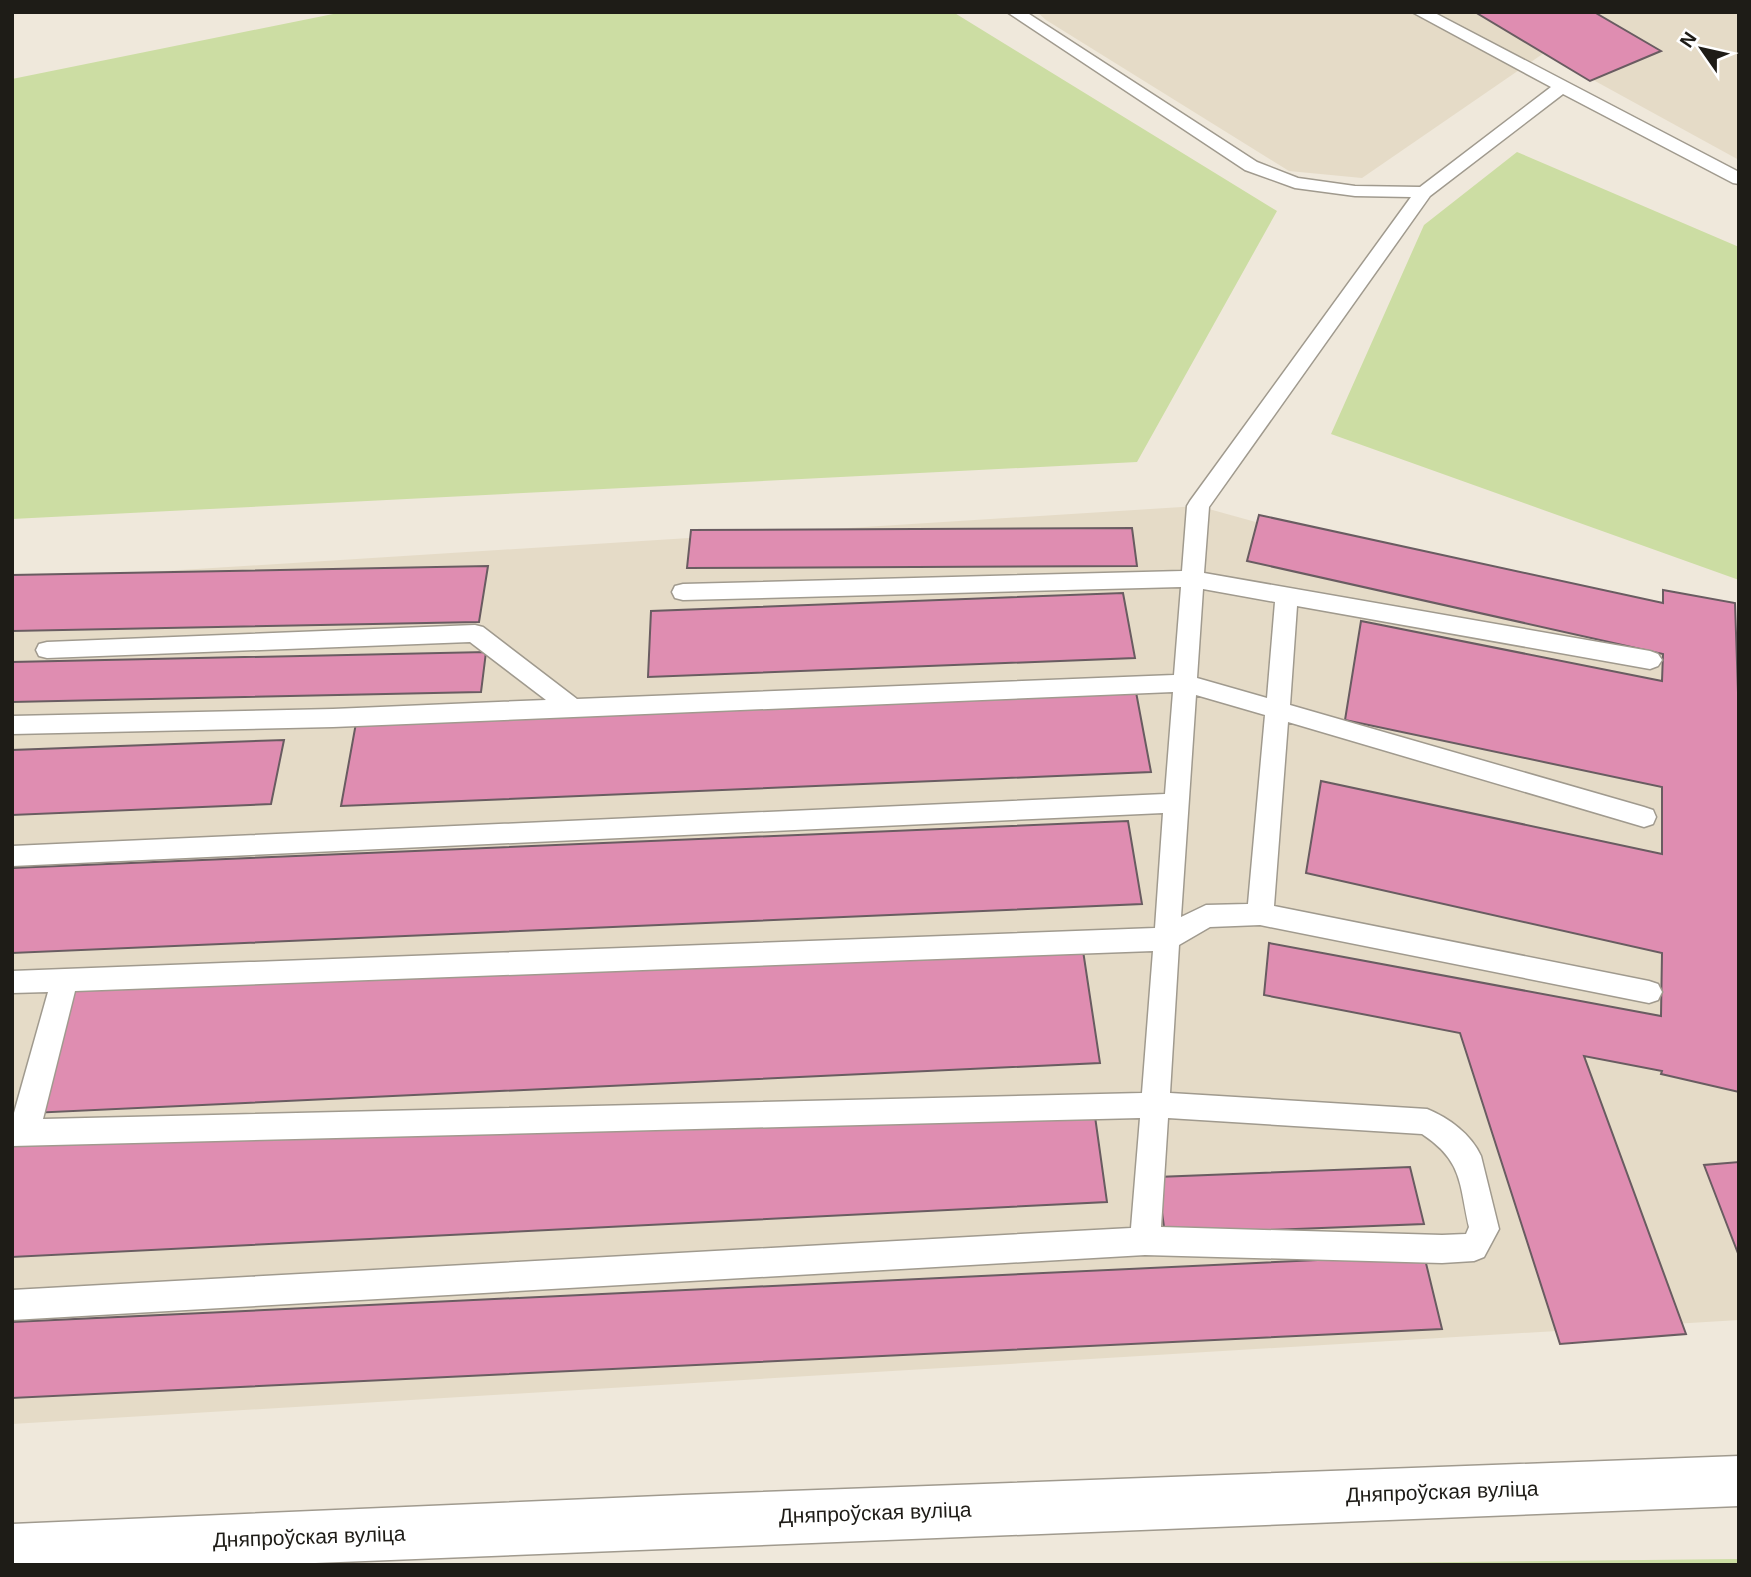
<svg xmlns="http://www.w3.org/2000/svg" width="1751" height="1577" font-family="Arial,sans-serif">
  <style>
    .built { fill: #e5dbc7 }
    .green { fill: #ccdda3 }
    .building { fill: #df8db1; stroke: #695c61; stroke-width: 2 }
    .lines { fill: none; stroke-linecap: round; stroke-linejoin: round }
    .lane-casing { stroke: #a09a8e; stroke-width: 3 }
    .secondary-casing { stroke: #a09a8e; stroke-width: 3 }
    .lane { fill: #fff; fill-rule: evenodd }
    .secondary { fill: #fff; fill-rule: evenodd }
    .labels { text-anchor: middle; stroke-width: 5; stroke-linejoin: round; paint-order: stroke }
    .near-street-label { font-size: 21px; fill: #1e1c17; stroke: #fff }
  </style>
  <rect width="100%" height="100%" fill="#efe8db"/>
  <path class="built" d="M1037 12H1739V160L1544 53 1362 178 1289 171 1046 20Z
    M1198 506 1739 656V1320L12 1424V582L22 580Z"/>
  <path class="green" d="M343 12H953L1277 211 1137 462 12 519V79Z
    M1517 152 1739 247V580L1331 434 1424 225Z
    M1739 1559V1565H1184Z"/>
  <path class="building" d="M1475 12H1594L1661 51 1590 81Z
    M1259 515 1663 603V590L1735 603 1739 722V1092L1661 1074 1662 1071 1584 1056 1686 1334 1560 1344 1460 1033 1264 995 1269 943 1661 1016 1662 953 1306 873 1321 781 1662 854V787L1345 720 1361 621 1662 681 1663 654 1247 561Z
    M1132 528 1137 566 687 568 691 530Z
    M488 566 479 622 12 631V575Z
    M1123 593 1135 658 648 677 651 611Z
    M486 652 481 692 12 702V662Z
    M1136 692 1151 772 341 806 356 723Z
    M284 740 271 804 12 815V750Z
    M1128 821 1142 904 12 953V868Z
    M1082 944 1100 1063 31 1113 64 989Z
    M1092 1095 1107 1202 12 1257V1146Z
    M1739 1162V1256L1704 1165Z
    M1410 1167 1424 1224 1165 1234 1157 1177Z
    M1424 1255 1442 1329 12 1398V1322Z"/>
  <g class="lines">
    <g class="lane-casing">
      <path id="lane" d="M1007 12H1026L1257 162 1298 178 1355 186 1420 187 1551 87 1412 12H1433L1739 172V184L1733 183 1563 94 1430 196 1209 507 1204 573 1650 651 1658 654 1662 660 1658 666 1650 669 1297 606 1290 705 1644 807 1653 810 1656 817 1653 824 1644 827 1288 722 1274 906 1649 981 1658 984 1662 992 1658 1000 1649 1003 1260 925 1210 927 1179 945 1170 1093 1427 1109C1449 1118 1471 1134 1481 1156L1499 1229 1484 1257 1474 1261 1442 1263 1145 1255 12 1320V1290L1131 1228 1140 1118 12 1146V1120L48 992 12 993V971L1155 928 1163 813 12 866V846L1165 794 1173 692 333 727 12 734V716L333 709 546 700 470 642 47 658 39 656 36 650 39 644 47 642 475 625 483 627 577 699 1174 675 1181 587 683 600 675 598 672 592 675 586 683 584 1182 571 1187 506 1190 501 1411 197 1355 196 1295 188 1245 170ZM1203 589 1275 602 1267 698 1197 678ZM1196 695 1265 715 1248 904 1206 905 1181 917ZM1153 951 1142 1093 43 1119 75 991ZM1168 1118 1422 1134C1463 1161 1459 1183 1469 1227L1466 1234 1442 1235 1161 1227Z"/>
    </g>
    <g class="secondary-casing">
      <path id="secondary" d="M1739 1456V1506L265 1565H12V1524L683 1495Z"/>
    </g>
    <use href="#lane" class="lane"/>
    <use href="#secondary" class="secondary"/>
  </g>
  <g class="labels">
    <g class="near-street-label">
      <text transform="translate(1442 1492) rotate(-2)" y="7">Дняпроўская вуліца</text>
      <text transform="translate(875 1513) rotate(-2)" y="7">Дняпроўская вуліца</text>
      <text transform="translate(309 1537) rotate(-2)" y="7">Дняпроўская вуліца</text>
    </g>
  </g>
  <rect width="1751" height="1577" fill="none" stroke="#1e1c17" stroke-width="28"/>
  <g transform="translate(1702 49) rotate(304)" stroke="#ffffff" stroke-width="5" paint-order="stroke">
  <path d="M0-5L12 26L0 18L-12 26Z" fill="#1e1c17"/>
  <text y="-10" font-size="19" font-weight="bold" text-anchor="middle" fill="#1e1c17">N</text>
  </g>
</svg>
